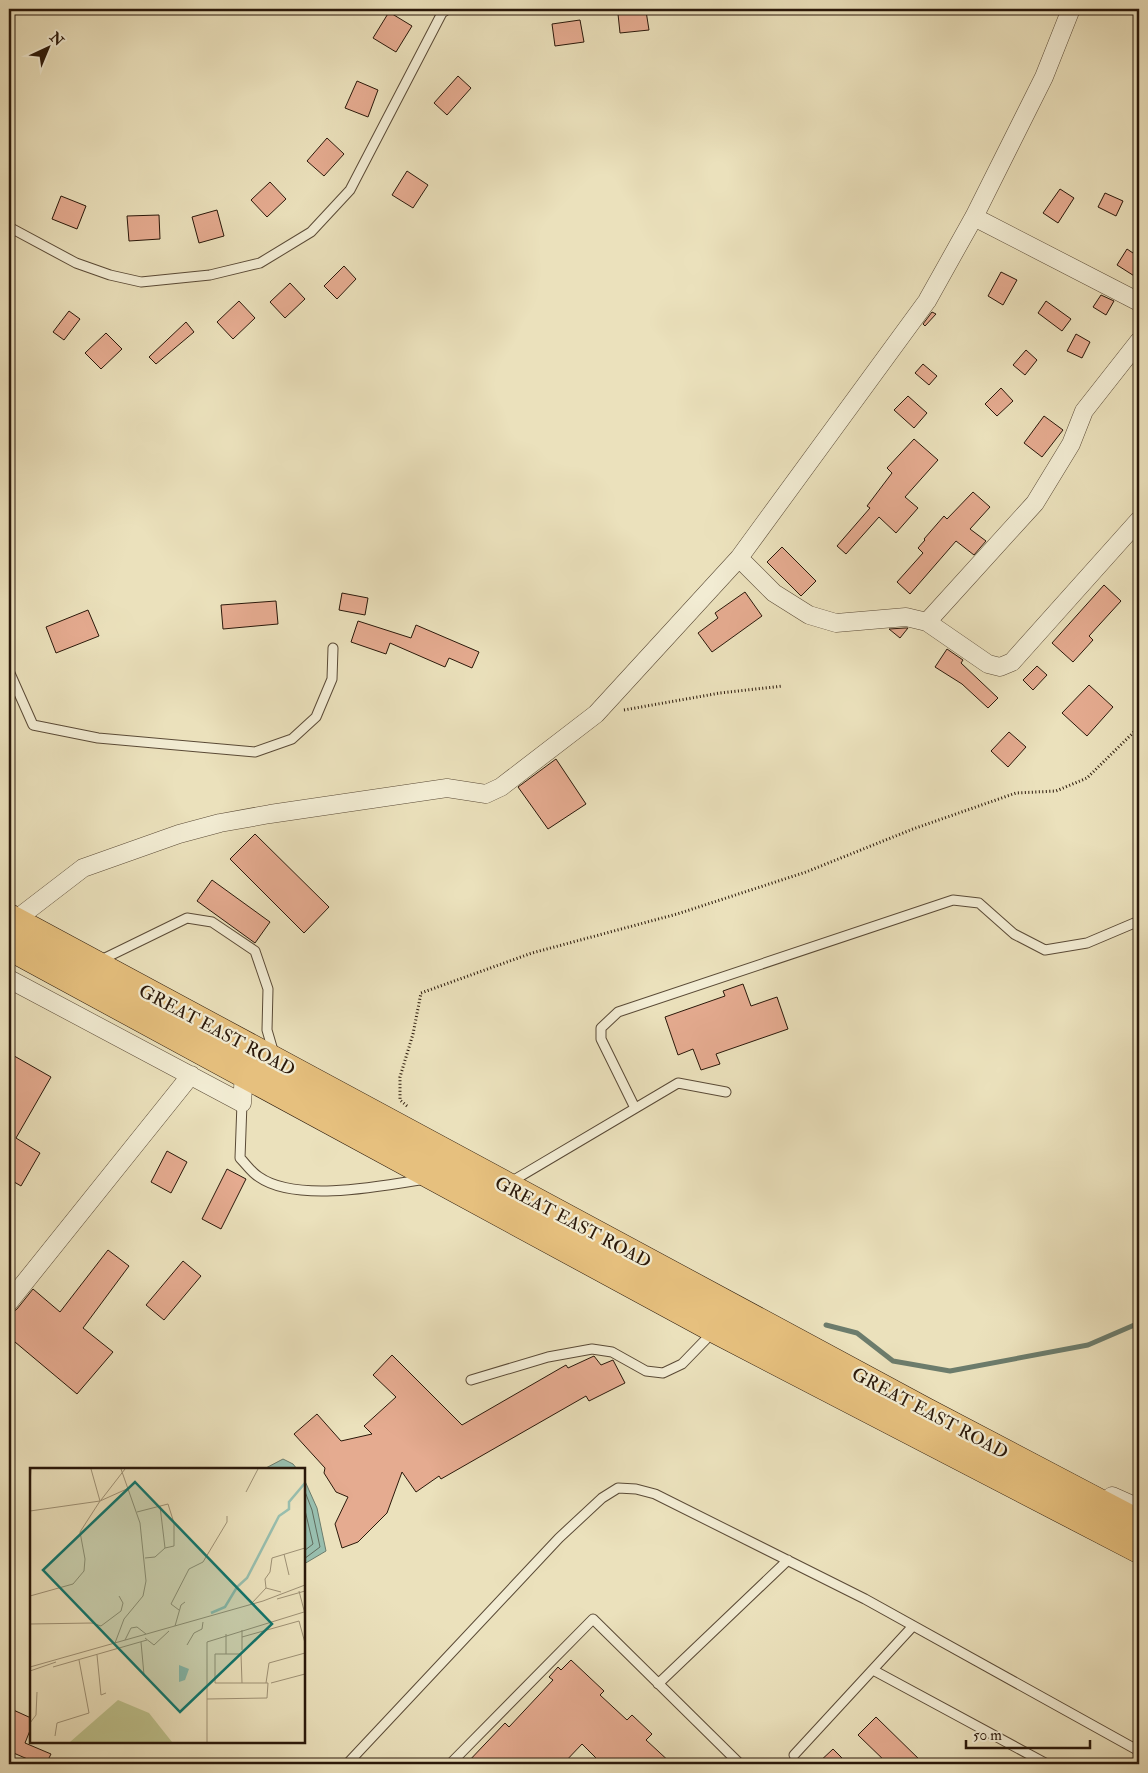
<svg xmlns="http://www.w3.org/2000/svg" width="1148" height="1773" font-family="'IM FELL Double Pica',serif">
  <style>
    .water { fill: #98beae; stroke: #6c7c6c }
    .lines { fill: none; stroke-linecap: round; stroke-linejoin: round }
    .shore { stroke: #616b5c; stroke-width: 1 }
    .stream { stroke: #6c7c6c; stroke-width: 5 }
    .building { fill: #e5ab90; stroke: #2a180a }
    .lane-casing { stroke: #5a4a36; stroke-width: 11 }
    .street-casing { stroke: #5a4a36; stroke-width: 19 }
    .primary-casing { stroke: #2a180a; stroke-width: 29 }
    .path { stroke: #2a180a; stroke-width: 3; stroke-dasharray: 1 2.5; stroke-linecap: butt }
    .lane { stroke: #f2ecd3; stroke-width: 9 }
    .street { stroke: #f2ecd3; stroke-width: 18 }
    .primary { stroke: #e6c07e; stroke-width: 28 }
    .labels { text-anchor: middle; stroke-width: 4.5; stroke-linejoin: round; paint-order: stroke }
    .street-label { font-size: 18px; fill: #2a180a; stroke: #f2ecd3 }
    .inset-river { fill: none; stroke: #98beae; stroke-width: 2.5 }
    .inset-road { fill: none; stroke: #9e9175; stroke-width: 1 }
    .view { fill: #0f766e; fill-opacity: 0.15; stroke: #0f766e; stroke-width: 2.5 }
    .inset-edge { fill: none; stroke: #2a180a; stroke-width: 2.5 }
  </style>
  <rect width="100%" height="100%" fill="#ebe1bc"/>
  <filter id="stains"><feTurbulence type="fractalNoise" baseFrequency=".004" numOctaves="4"/><feColorMatrix values="0 0 0 0 .2 0 0 0 0 .09 0 0 0 0 .02 0 0 0 .5 -.17"/></filter>
  <radialGradient id="worn" r=".72"><stop offset=".6" stop-color="#630" stop-opacity="0"/><stop offset="1" stop-color="#630" stop-opacity=".3"/></radialGradient>
  <path class="water" d="M283 1459 293 1464 297 1469H264Z
    M304 1479 317 1508 326 1551 304 1564Z"/>
  <g class="lines">
    <path class="shore" d="M304 1489 312 1510 320 1547 304 1559
      M304 1506 313 1544 304 1551"/>
    <path class="stream" d="M826 1325 857 1333 893 1361 950 1371 1088 1345 1139 1323"/>
  </g>
  <path class="building" d="M646 11 649 30 620 33 618 14Z
    M389 12 412 26 396 52 373 38Z
    M580 20 584 42 555 46 552 24Z
    M458 76 471 88 447 115 434 103Z
    M357 81 378 90 368 117 345 108Z
    M327 138 344 154 324 176 307 161Z
    M407 171 428 185 413 208 392 195Z
    M270 182 286 199 267 217 251 200Z
    M1060 189 1074 198 1058 223 1043 213Z
    M1105 193 1123 201 1116 216 1098 207Z
    M61 196 86 206 77 229 52 219Z
    M217 210 224 236 199 243 192 217Z
    M159 215 160 239 129 241 127 216Z
    M1127 249 1139 257V279L1117 265Z
    M344 266 356 279 337 299 324 286Z
    M1001 272 1017 280 1003 305 988 296Z
    M290 283 305 299 285 318 270 302Z
    M1101 295 1114 301 1106 315 1093 307Z
    M239 301 255 318 233 339 217 322Z
    M1046 301 1071 319 1062 331 1038 313Z
    M69 311 80 319 64 340 53 332Z
    M932 312 936 314 925 326 923 324Z
    M186 322 194 332 156 364 149 357Z
    M106 333 122 349 101 369 85 353Z
    M1076 334 1090 342 1082 358 1067 351Z
    M1026 350 1037 360 1025 375 1013 365Z
    M923 364 937 376 929 385 915 373Z
    M1001 388 1013 401 997 416 985 404Z
    M908 396 927 413 914 428 894 410Z
    M1044 416 1063 430 1042 457 1024 443Z
    M914 439 938 460 905 497 918 508 896 533 879 517 846 554 837 546 870 508 867 506 892 473 887 468Z
    M973 492 990 507 970 529 986 541 974 555 956 541 910 594 897 582 923 553 918 548 925 540 924 539 944 516 947 519Z
    M782 547 816 581 801 596 767 562Z
    M1104 585 1121 601 1089 636 1093 640 1073 662 1052 643Z
    M745 592 762 616 712 652 698 633 718 618 715 613Z
    M342 593 368 598 365 615 339 610Z
    M276 601 278 624 223 629 221 605Z
    M88 610 99 636 56 653 46 627Z
    M358 621 411 638 416 625 479 652 472 668 449 658 445 667 390 643 386 654 351 642Z
    M905 628H908L900 638 889 629Z
    M947 649 963 660 961 663 998 698 988 708 962 684 935 667Z
    M1037 666 1047 675 1033 690 1023 680Z
    M1089 685 1113 707 1087 736 1062 713Z
    M1009 732 1026 747 1008 767 991 751Z
    M556 759 586 804 548 829 518 787Z
    M255 834 329 907 304 933 230 859Z
    M212 880 270 922 255 943 197 901Z
    M743 984 751 1006 777 997 788 1029 716 1054 720 1064 701 1070 693 1049 678 1055 665 1017 725 996 723 991Z
    M9 1053 51 1077 16 1138 40 1153 21 1186 9 1179Z
    M167 1151 187 1162 171 1193 151 1182Z
    M227 1169 246 1179 221 1229 202 1219Z
    M108 1250 129 1266 83 1328 113 1352 77 1394 9 1337V1315L17 1309 33 1289 60 1312Z
    M183 1261 201 1276 164 1320 146 1305Z
    M392 1355 462 1425 566 1365 568 1368 594 1356 601 1365 613 1360 625 1383 589 1401 586 1396 441 1479 439 1476 416 1492 402 1472 387 1513 358 1542 342 1548 335 1524 348 1497 336 1492 324 1473 325 1468 294 1434 317 1414 341 1441 372 1434 364 1426 396 1397 373 1375Z
    M571 1660 604 1691 600 1695 627 1720 632 1715 652 1734 646 1740 672 1764H602L582 1744 563 1764H466L505 1723 509 1727 553 1680 549 1677 558 1667 561 1670Z
    M9 1708 31 1718V1728L25 1743 51 1754 46 1764H39L9 1751Z
    M876 1717 924 1764H888L858 1735Z
    M833 1749 848 1764H817Z"/>
  <g class="lines">
    <g class="lane-casing">
      <path id="lane" d="M9 227 76 263 110 275 141 282 210 275 260 263 311 232 350 190 442 13 448 9
        M9 671 33 725 98 738 255 752 292 739 316 717 332 679 333 648
        M99 961 187 918 212 922 255 951 268 989 267 1030 274 1054
        M242 1103 240 1158C246 1164 252 1173 259 1177 296 1203 382 1186 425 1179
        M635 1108 601 1039V1028L618 1012 953 900 979 903 1014 934 1045 950 1087 943 1139 921
        M509 1183 678 1083 726 1092
        M471 1380 548 1357 592 1349 612 1352 646 1371 663 1373 682 1364 713 1332
        M873 1670 1047 1764
        M658 1684 788 1560
        M794 1755 913 1626
        M347 1764 559 1538 602 1498 618 1488 636 1489 655 1494 865 1599 1139 1751
        M450 1764 593 1619 740 1764"/>
    </g>
    <g class="street-casing">
      <path id="street" d="M974 217 1139 302
        M739 558 774 593 809 615 836 623 906 617 927 622 988 664 1000 667 1012 662 1139 520
        M927 622 1035 503 1071 444 1084 411 1139 341
        M14 921 83 868 179 834 220 823 270 814 447 788 486 794 501 787 596 714 739 558 927 301 974 217 1044 77 1071 9
        M9 979 242 1103 244 1074
        M9 1302 191 1075
        M1112 1496 1139 1508"/>
    </g>
    <g class="primary-casing">
      <path id="primary" d="M9 918 924 1411 1139 1524
        M9 946 715 1329 1139 1549"/>
    </g>
    <path class="path" d="M624 710 720 693 783 686
      M407 1106 400 1100V1077L413 1034 421 993 532 953 677 914 806 872 913 829 1016 793 1056 791 1087 778 1139 727"/>
    <use href="#lane" class="lane"/>
    <use href="#street" class="street"/>
    <use href="#primary" class="primary"/>
  </g>
  <g class="labels">
    <g class="street-label">
      <text transform="translate(217 1030) rotate(28)" y="6">GREAT EAST ROAD</text>
      <text transform="translate(573 1222) rotate(28)" y="6">GREAT EAST ROAD</text>
      <text transform="translate(930 1413) rotate(28)" y="6">GREAT EAST ROAD</text>
    </g>
  </g>
  <g transform="translate(30 1468)">
    <rect width="275" height="275" fill="#ebe1bc"/>
    <path d="M88 232 119 245 142 274H40Z" fill="#bdc18c"/>
    <path d="M149 197 159 201 155 212 149 214Z" fill="#98beae"/>
    <path class="inset-river" d="M181 145 195 139 207 119 217 110 249 48 259 41V34L275 15"/>
    <path class="inset-road" d="M0 16 1 1M216 24 228 1M71 32 95 1M130 38 135 80M0 43 70 33 99 20M107 44 138 36 144 55V78L135 80 125 89 115 90M254 86 259 107M236 120 235 111 240 104 242 90 275 80M269 123 275 146M0 128 43 116 54 103 55 91 50 64 70 33 61 1M247 131 275 123M222 135 236 120 251 124M149 142 141 136 159 101 173 94 197 54V48M0 156 62 155 71 158 91 143 93 135 89 128M145 158 151 137 155 134M212 162V182M212 169 269 153 275 175M115 170 124 177 139 163M95 172 101 160 107 159 116 166M111 174 114 207M85 175 94 151 113 128 116 113 110 55 91 1M157 177 164 165 172 161 173 154M196 186V166M67 187 71 227 76 225M0 199 233 133 275 117M23 199 117 172M0 203 26 194M236 215 239 195 275 185M241 215 275 206M177 231 237 230 238 215H185V186H211L212 215M0 255 6 247 7 224M25 268 27 255 59 245 49 192M177 274V174L274 144"/>
    <path class="view" d="M105 14 242 156 150 244 13 102Z"/>
    <rect width="275" height="275" class="inset-edge"/>
  </g>
  <rect width="1148" height="1773" fill="none" stroke="#ebe1bc" stroke-width="30"/>
  <rect x="10" y="10" width="1128" height="1753" fill="none" stroke="#2a180a" stroke-width="2.5"/>
  <rect x="15" y="15" width="1118" height="1743" fill="none" stroke="#2a180a"/>
  <g transform="translate(48 48) rotate(44)" stroke="#f2ecd3" stroke-width="4" paint-order="stroke">
  <path d="M0-4L9 19L0 12L-9 19Z" fill="#2a180a"/>
  <text y="-8" font-size="14" font-weight="bold" text-anchor="middle" fill="#2a180a">N</text>
  </g>
  <path d="M966 1740v8h124v-8" fill="none" stroke="#2a180a" stroke-width="2.5"/>
  <text x="973" y="1740" font-size="15" fill="#2a180a" stroke="#f2ecd3" stroke-width="4" paint-order="stroke">50 m</text>
  <rect width="100%" height="100%" filter="url(#stains)"/>
  <rect width="100%" height="100%" fill="url(#worn)"/>
</svg>
